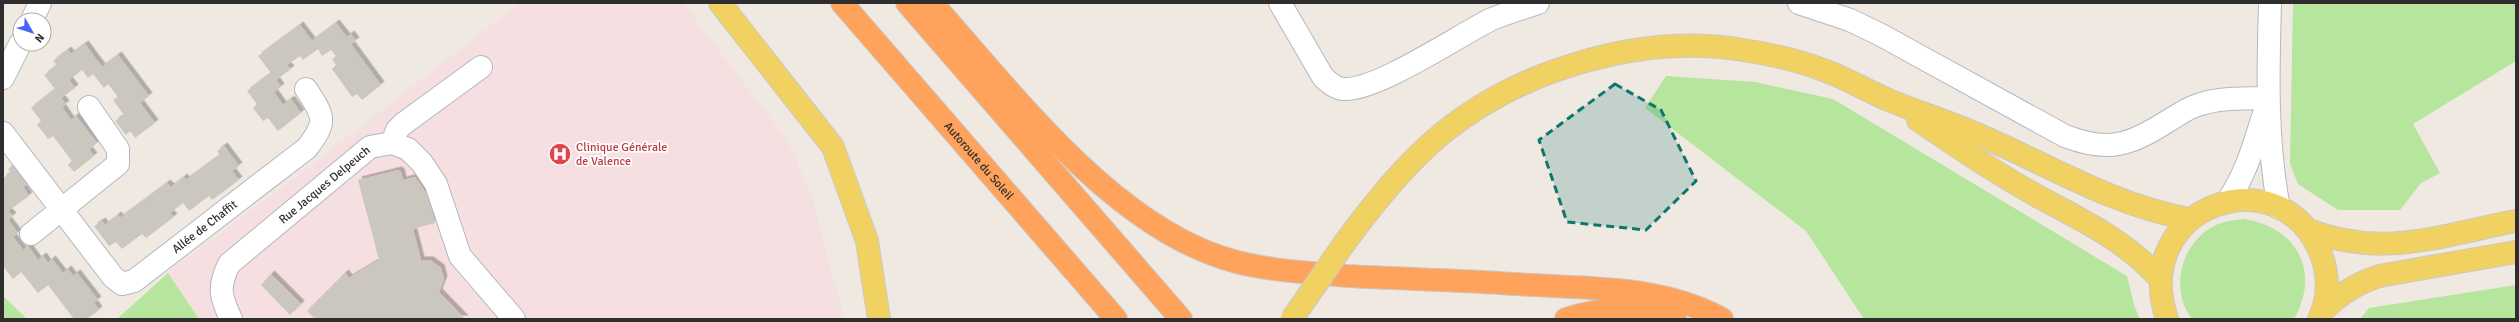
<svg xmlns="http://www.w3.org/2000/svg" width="2519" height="322" font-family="Signika,sans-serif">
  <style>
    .medical { fill: #f5dfe0 }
    .green { fill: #b6e59e }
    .building { fill: #cbc7bf; filter: url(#shadow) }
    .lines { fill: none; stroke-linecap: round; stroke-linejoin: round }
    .minor-casing { stroke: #b4b7c1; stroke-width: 24 }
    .major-casing { stroke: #c9c9c9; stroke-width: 24 }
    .highway-casing { stroke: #c9c9c9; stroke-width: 24 }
    .minor { stroke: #fff; stroke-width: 22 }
    .major { stroke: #f2d163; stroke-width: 22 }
    .highway { stroke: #ffa35c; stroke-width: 22 }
    .major-bridge-casing { stroke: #c9c9c9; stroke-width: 24; stroke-linecap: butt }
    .major-bridge { stroke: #f2d163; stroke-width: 22 }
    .marked { fill: #0f766e; fill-opacity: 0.2; stroke: #0f766e; stroke-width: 3; stroke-dasharray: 8 5; stroke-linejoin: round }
    .labels { text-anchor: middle; stroke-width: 3.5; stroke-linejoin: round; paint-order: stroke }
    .health-label { font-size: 12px; fill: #be3a42; stroke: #fff; text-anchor: start }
    .street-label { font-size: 12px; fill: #2e2e2e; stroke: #fff }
  </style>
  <defs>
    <filter id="shadow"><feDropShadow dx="3.5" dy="-3.5" stdDeviation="0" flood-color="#0004"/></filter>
  </defs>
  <rect width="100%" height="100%" fill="#efe9e1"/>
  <path class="medical" d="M520 3H683L788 141 814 203 844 319H199L168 273 309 167Z"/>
  <path class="green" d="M2293 3H2516V61L2413 124 2440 173 2421 183 2400 210H2338L2298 184 2290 164Z
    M1666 76 1755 82 1833 99 2127 276 2134 305 2140 319H1864L1806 231 1645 108Z
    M2244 219C2297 227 2321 272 2294 319H2192C2169 289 2181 243 2214 226 2224 221 2234 220 2244 219Z
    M168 273 199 319H117Z
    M2516 285V319H2360L2369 308Z
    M3 296 27 319H3Z"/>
  <path class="building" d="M336 23 347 37 351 34 356 41 351 44 381 85 362 100 357 94 352 97 332 69 336 65 332 59 336 56 331 50 322 56 318 49 303 60 300 56 287 65 291 69 276 80 281 87 274 92 283 105 291 99 301 113 278 131 268 118 263 121 253 108 257 104 247 91 271 73 258 56 300 25 312 41Z
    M85 44 102 67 118 55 149 96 140 103 155 123 135 138 130 131 126 135 115 121 124 115 113 100 118 97 108 84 104 88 93 74 88 78 82 70 69 80 75 88 61 98 66 104 62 107 71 120 76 116 97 143 89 150 94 156 74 172 68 165 72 161 53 136 48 139 43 132 37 125 41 121 31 108 55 89 44 75 57 65 53 61 68 50 71 54Z
    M224 146 239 166 232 171 239 180 212 200 209 196 189 211 183 203 170 213 174 217 146 238 142 234 122 249 116 242 109 246 94 226 102 221 105 225 118 215 120 218 167 183 171 187 184 177 186 180 220 155 217 151Z
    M14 164 29 183 23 187 29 196 8 211 13 216 8 220 18 233 13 237 23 250 28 246 38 260 43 256 48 263 52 259 63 273 68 269 73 276 77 273 98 300 94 303 99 310 87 319H74L48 285 38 293 21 272 13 279 3 266V178L11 173 8 169Z
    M398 170 401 172 403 180 415 177 428 196 435 223 413 229 421 260H430L441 268 444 279 439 292 465 319H315L307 311 345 273 349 278 379 260 358 180Z
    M271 274 301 304 290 315 261 285Z"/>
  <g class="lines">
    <g class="minor-casing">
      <g id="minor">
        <path d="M1280 3 1323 77C1329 83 1336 89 1344 89 1377 91 1459 35 1492 19 1507 13 1523 8 1538 3"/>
        <path d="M1799 3 1850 20 1881 35 2065 136C2109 153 2130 145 2168 121 2177 116 2187 108 2198 105 2220 97 2244 99 2268 98"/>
        <path d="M2270 3C2268 72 2266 140 2279 208"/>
        <path d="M32 20 40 3"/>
        <path d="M3 78 20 44"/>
        <path id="s1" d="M3 133 113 277 122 284 134 281 307 148C328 120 324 117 306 89"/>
        <path d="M392 143 397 130 403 124 481 67"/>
        <path d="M2227 202C2246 174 2254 145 2264 113"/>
        <path d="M31 234 118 164V149L89 107"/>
        <path id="s2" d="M231 319C220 296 218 287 229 264L370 147 392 143 408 149 422 163 436 184 460 256 514 319"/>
      </g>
    </g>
    <g class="major-casing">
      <path id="major" d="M720 3 833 147 867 241 879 319
        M1918 120C1957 147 1997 174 2039 197 2082 220 2126 241 2159 278
        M2308 230C2384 259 2441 235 2516 221
        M1346 241C1375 202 1406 163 1444 132 1522 69 1644 33 1743 50 1770 54 1800 61 1826 71 1848 79 1869 92 1891 101 1920 113 1950 122 1979 135 2049 165 2114 206 2190 219
        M2322 312C2339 294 2356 284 2379 276L2516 252
        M2167 319C2129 205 2281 153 2321 254 2329 274 2329 299 2319 319"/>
    </g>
    <g class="highway-casing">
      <g id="highway">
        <path id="s3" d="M842 3 1116 319"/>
        <path d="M907 3 1181 319"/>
        <path d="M932 3C1013 93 1115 231 1237 262 1273 271 1311 273 1348 276 1404 279 1459 280 1515 284 1583 289 1660 284 1722 319"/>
        <path d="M1566 319C1602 306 1639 307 1675 315"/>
      </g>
    </g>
    <use href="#minor" class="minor"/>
    <use href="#major" class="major"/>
    <use href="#highway" class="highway"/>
    <g class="major-bridge-casing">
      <path id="major-bridge" d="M1292 319 1346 241"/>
    </g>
    <use href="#major-bridge" class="major-bridge"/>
  </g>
  <path class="marked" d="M1615 84 1661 110 1696 181 1646 230 1567 222 1539 140Z"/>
  <defs>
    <g id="hospital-disc" transform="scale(1.15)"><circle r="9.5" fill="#e0444e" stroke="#fff"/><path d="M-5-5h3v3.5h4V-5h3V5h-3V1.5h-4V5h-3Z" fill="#fff"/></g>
  </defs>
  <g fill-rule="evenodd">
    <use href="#hospital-disc" x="560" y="154"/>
  </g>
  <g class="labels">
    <g class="health-label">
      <text x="576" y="151">Clinique Générale<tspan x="576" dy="14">de Valence</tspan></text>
    </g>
    <g class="street-label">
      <text dy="4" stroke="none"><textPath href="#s3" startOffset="209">Autoroute du Soleil</textPath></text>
      <text dy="4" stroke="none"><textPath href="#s2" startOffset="182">Rue Jacques Delpeuch</textPath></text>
      <text dy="4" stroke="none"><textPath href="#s1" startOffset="294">Allée de Chaffit</textPath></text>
    </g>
  </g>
  <rect width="2519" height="322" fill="none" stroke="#2e2e2e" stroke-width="8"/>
  <g transform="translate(32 32) rotate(129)"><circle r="19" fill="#ffffff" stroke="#ababab"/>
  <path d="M0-3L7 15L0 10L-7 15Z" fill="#4264fb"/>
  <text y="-6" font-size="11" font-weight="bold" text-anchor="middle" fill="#2e2e2e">N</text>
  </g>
</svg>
